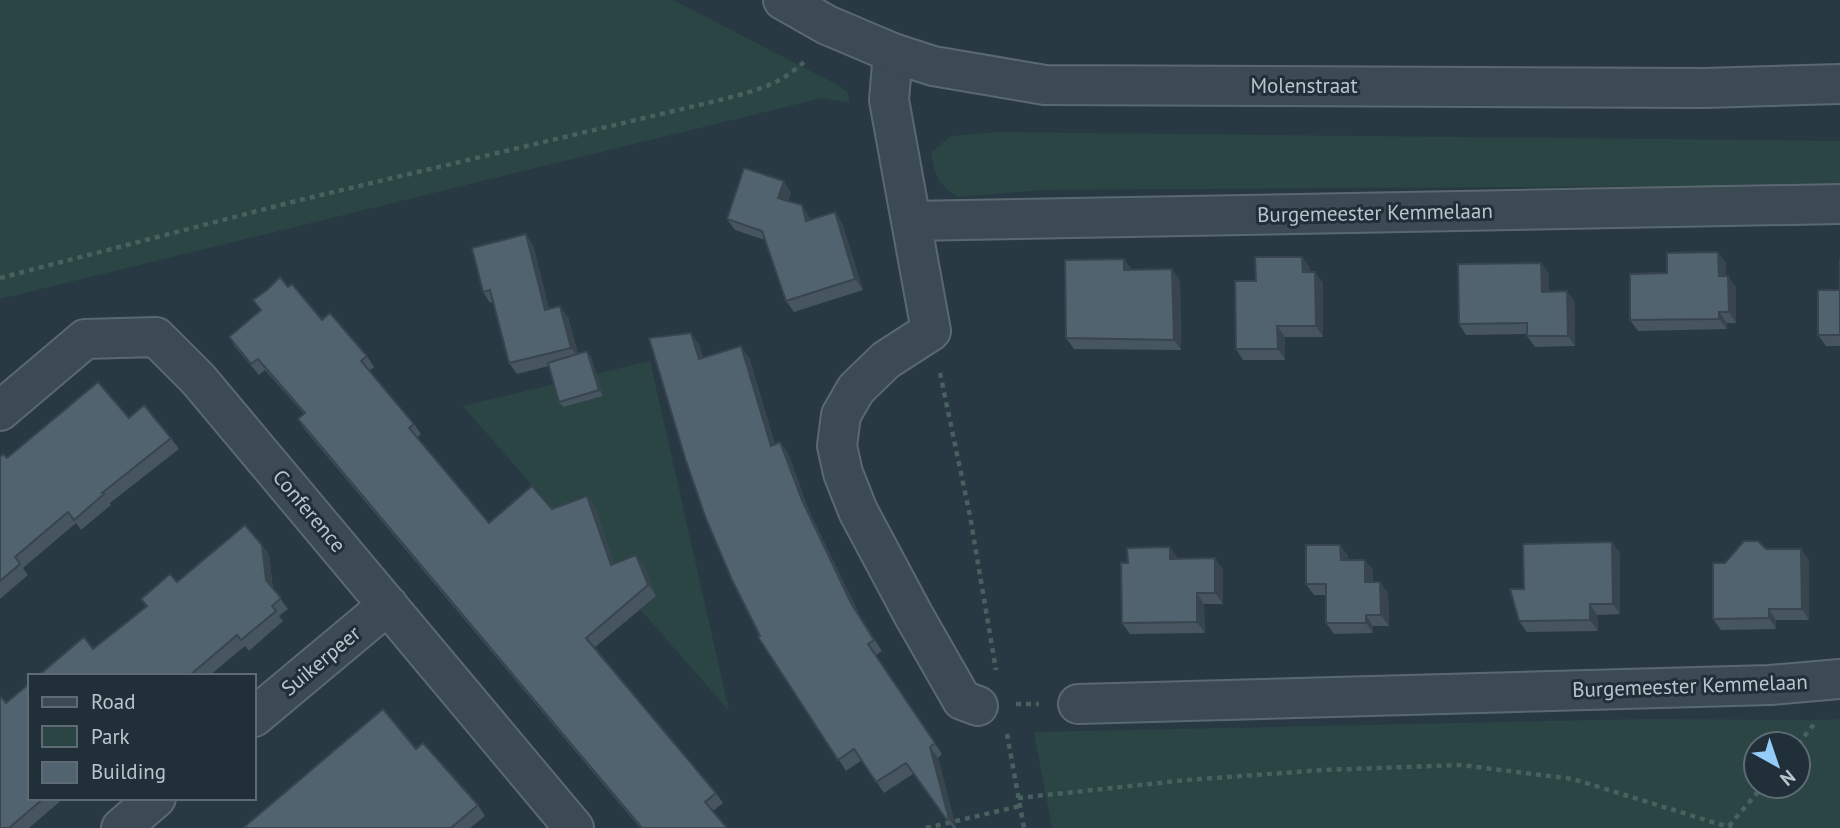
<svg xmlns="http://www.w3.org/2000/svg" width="1840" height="828" font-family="'PT Sans',sans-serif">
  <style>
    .green { fill: #2a4543; fill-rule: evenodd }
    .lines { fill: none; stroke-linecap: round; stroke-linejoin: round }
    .minor-casing { stroke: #5b6871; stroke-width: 42 }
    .tertiary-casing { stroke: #5b6871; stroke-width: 42 }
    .path { stroke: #48615f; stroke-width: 4.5; stroke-dasharray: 5 5; stroke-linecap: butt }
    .minor { stroke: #3c4a54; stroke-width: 38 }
    .tertiary { stroke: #3c4a54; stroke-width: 38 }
    .wall { fill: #46555f }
    .shaded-wall { fill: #39454e }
    .building { fill: #51636f; stroke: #39454e; stroke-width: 2 }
    .labels { text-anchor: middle; stroke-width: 6; stroke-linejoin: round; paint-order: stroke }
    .street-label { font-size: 21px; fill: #bac5cd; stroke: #212f39 }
  </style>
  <rect width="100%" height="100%" fill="#283944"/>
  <path class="green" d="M0 0H673L830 81 847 91 850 103 822 98 0 299Z
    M998 132 1840 141V185L1043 190 958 197C937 183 935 176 931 152L951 136Z
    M650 361 729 711 463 406Z
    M1646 719 1817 720 1840 719V828H1052L1034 732ZM1798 744V786H1756V744Z"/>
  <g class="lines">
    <g class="minor-casing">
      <path id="minor" d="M893 53 889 100 931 331 886 360 856 389 841 415 837 446 843 473 858 511 914 616 962 700 978 706
        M911 221 1840 204
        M0 411 85 339 156 337 198 379 574 828
        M1078 704 1770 685 1840 679
        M254 717 388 605
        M121 828 156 798"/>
    </g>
    <g class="tertiary-casing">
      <path id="tertiary" d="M783 0 827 25 893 53 933 66 1045 85 1704 88 1840 84"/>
    </g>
    <path class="path" d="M0 278 296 201 724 99C758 90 782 84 807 59
      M940 373 970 516 996 670
      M1016 704H1039
      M1007 734 1024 828
      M1798 744 1815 723
      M1018 798 1187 780 1323 770 1461 765 1573 779 1732 828
      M1729 826 1763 786
      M926 828 1020 806"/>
    <use href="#minor" class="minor"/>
    <use href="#tertiary" class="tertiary"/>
  </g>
  <path class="wall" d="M791 192 788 201 809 216 810 220 835 212 842 223 863 290 794 312 786 301 765 240 735 230 727 219Z
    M533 245 549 309 568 317 578 354 587 351 591 357 603 396 563 407 559 402 549 366 517 374 509 363 493 302 490 303 483 292Z
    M1302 257 1310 268V272L1323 283V337H1285V360H1243L1236 349 1256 281Z
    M1124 259 1132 270 1180 280 1181 350 1074 349 1066 338Z
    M1840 259V346H1826L1818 335 1840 290Z
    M1541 263 1549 274V292L1575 302V346L1535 347 1527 336V334L1466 335 1459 324Z
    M1726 263V276L1736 287V323H1727V329L1638 331 1630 320 1667 273Z
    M288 287 322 320 367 356 374 367 369 371 414 424 421 434 417 438 489 523 552 509 587 496 595 507 614 564 644 565 656 596 594 648 716 793 723 803 713 811 727 828H640L305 430 298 419 304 414 265 370 259 375 236 348 229 337 260 310 253 300Z
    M699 344 703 357H749L775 445 780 442 788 453 809 511 859 614 882 651 876 655 942 754 938 758 956 828H953L913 774 884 793 862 760 846 771 760 636Z
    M129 418 171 438 179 449 110 503 111 505 81 530 76 523 23 568 28 575 0 599V457L7 458Z
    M262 545 269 555 273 589 288 609 279 616 283 621 249 651 245 646 209 676H38L93 649 146 607 141 599Z
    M1340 545 1348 556V560L1373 570V582L1388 593 1389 626H1373V633L1334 634 1326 623V595H1314L1306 584Z
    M1766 549 1809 560V620H1776V629L1721 630 1713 619 1725 563Z
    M1620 553V614L1597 615 1598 631 1527 632 1519 621 1524 589Z
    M1178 559 1223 569V604H1204L1205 633 1130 634 1122 623Z
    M6 703 30 798H64L29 828H0Z
    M416 749 478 805 485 816 470 828H243Z"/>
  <path class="shaded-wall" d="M784 181 791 192 785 209 778 198Z
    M802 205 809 216 814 232 806 221Z
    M835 212 842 223 863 290 855 279Z
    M526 234 533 245 552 321 545 310Z
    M1718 252 1726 263V287L1719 276Z
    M1302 257 1310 268V283L1303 272Z
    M1124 259 1132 270H1124Z
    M1541 263 1549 274V303L1542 292Z
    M1172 269 1180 280 1181 350 1174 340Z
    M1315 272 1323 283V337L1316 326Z
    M1728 276 1736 287V323L1729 312Z
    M1567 291 1575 302V346L1568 336Z
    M560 306 568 317 579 358 571 348Z
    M1719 312 1727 323V329L1719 319Z
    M1277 326 1285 337V360L1278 349Z
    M691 333 699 344 707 369 699 359Z
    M741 346 749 357 778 457 771 446Z
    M587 351 591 357 603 396 599 390Z
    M780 442 788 453 809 511 859 614 882 651 851 603 802 500Z
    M587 496 595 507 618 576 611 565Z
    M1612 542 1620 553V614L1613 604Z
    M262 545 269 555 273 590 266 580Z
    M1340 545 1348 556V571L1341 560Z
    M1170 547 1178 558 1170 559Z
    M1801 549 1809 560V620L1802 609Z
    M636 555 644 565 656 596 648 585Z
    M1215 558 1223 569V604L1215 593Z
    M1365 560 1373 570V593L1365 582Z
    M1380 582 1388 593 1389 626 1381 615Z
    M1197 593 1204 604 1205 633 1197 622Z
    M1590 604 1597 615 1598 631 1590 620Z
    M1769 609 1776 620V629L1769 618Z
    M1366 615 1373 626V633L1366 623Z
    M930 747 938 758 956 828 949 819Z"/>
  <path class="building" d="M744 168 784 181 778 198 802 205 806 221 835 212 855 279 786 301 762 231 727 219Z
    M526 234 545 310 560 306 571 348 509 363 490 290 483 292 472 248Z
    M1718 252 1719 276H1728L1729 312H1719V319L1630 320V274L1667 273V253Z
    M1255 257H1302L1303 272H1315L1316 326H1277L1278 349H1236L1235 281H1256Z
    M1124 259V270L1172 269 1174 340 1066 338 1065 260Z
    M1840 259V335H1818V290H1840Z
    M1541 263 1542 292 1567 291 1568 336H1527V323L1459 324 1458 264Z
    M280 277 288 287 292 284 322 320 330 313 367 356 361 361 414 424 409 428 489 523 532 486 552 509 587 496 611 565 636 555 648 585 586 638 716 793 705 802 727 828H642L298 419 305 413 258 359 251 364 229 337 261 310 253 300 267 290Z
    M691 333 699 359 741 346 771 446 780 442 802 500 851 603 874 640 868 644 935 743 930 747 949 819 947 820 906 763 876 782 854 749 838 760 758 637 760 636 732 580 706 519 686 461 649 338Z
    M587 351 599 390 559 402 548 363Z
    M98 382 129 418 144 405 171 438 102 493 104 494 74 520 68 512 15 557 20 564 0 581V457L3 454 7 458Z
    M245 525 262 545 266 580 281 598 272 606 276 611 241 640 237 635 189 676H38L84 637 93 649 147 606 141 599 170 574 177 582Z
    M1744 541H1758L1766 549H1801L1802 609H1769V618L1713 619V563H1725Z
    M1612 542 1613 604H1590V620L1519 621 1510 589H1524L1523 544Z
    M1306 545H1340L1341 560H1365V582H1380L1381 615H1366V623H1326V584H1306Z
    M1170 547V559L1215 558V593H1197V622L1122 623 1121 563H1128L1127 548Z
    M30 683V798H44L9 828H0V696L6 703Z
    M383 709 416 749 423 743 478 805 451 828H243Z"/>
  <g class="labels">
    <g class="street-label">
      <text x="1304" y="93">Molenstraat</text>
      <text transform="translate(1375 213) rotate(-1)" y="7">Burgemeester Kemmelaan</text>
      <text transform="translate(309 511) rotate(50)" y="7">Conference</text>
      <text transform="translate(321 661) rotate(-40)" y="7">Suikerpeer</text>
      <text transform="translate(1690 686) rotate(-2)" y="7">Burgemeester Kemmelaan</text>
    </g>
  </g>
  <rect x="28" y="674" width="228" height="126" fill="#212f39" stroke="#5e6b74" stroke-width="2"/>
  <rect x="42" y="697" width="35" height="10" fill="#3c4a54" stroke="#5e6b74" stroke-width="2"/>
  <text x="91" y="709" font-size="21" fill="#bac5cd">Road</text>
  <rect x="42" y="726" width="35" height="21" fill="#2a4543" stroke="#5e6b74" stroke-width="2"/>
  <text x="91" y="744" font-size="21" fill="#bac5cd">Park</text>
  <rect x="42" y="762" width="35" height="21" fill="#51636f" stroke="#5e6b74" stroke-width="2"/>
  <text x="91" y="779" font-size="21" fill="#bac5cd">Building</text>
  <g transform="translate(1777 765) rotate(140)"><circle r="33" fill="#212f39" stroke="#5e6b74" stroke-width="2"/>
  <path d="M0-5L12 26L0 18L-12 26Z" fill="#94cdf8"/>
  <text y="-10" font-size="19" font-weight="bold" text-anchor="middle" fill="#bac5cd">N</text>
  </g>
</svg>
